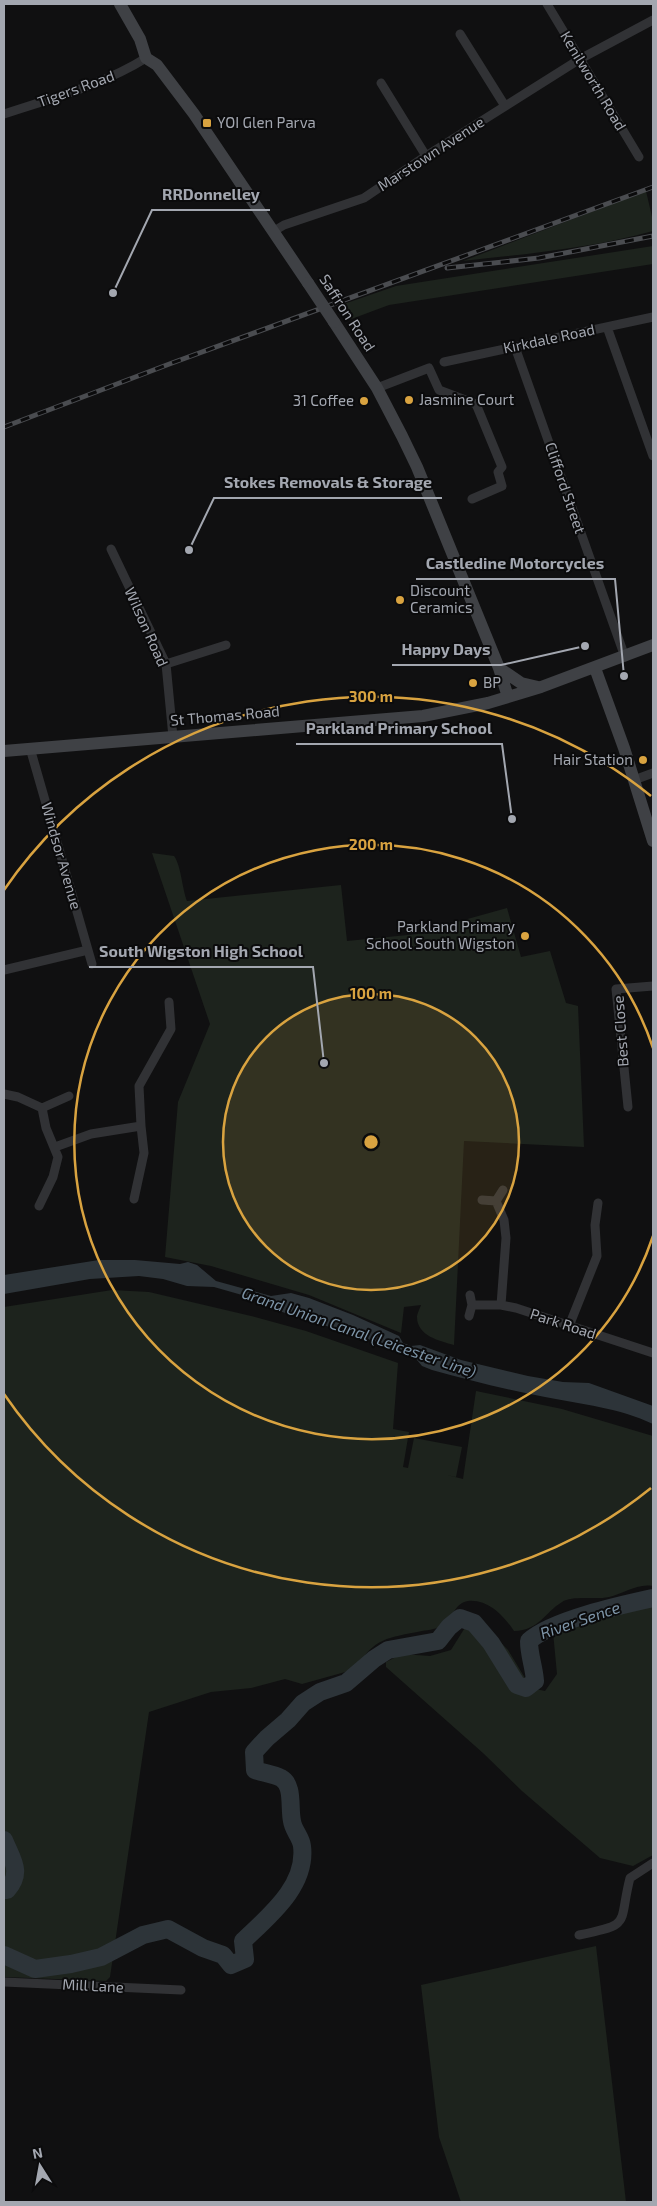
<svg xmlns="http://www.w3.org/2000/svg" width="657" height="2206" font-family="'Exo 2',sans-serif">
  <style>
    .green { fill: #1d231d }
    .water { fill: #2d3439 }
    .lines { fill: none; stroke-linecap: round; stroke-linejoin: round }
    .river { stroke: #2d3439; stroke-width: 18 }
    .street { stroke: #313235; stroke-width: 9 }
    .secondary { stroke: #3f4145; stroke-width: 12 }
    .rail-casing { stroke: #4a4c50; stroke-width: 5 }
    .rail { stroke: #0b0b0c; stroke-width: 3; stroke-dasharray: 9; stroke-linecap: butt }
    .secondary-bridge { stroke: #3f4145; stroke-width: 12 }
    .ring { fill: none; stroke: #d9a340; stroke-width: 2.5 }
    .poi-dot { fill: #d9a340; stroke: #0b0b0c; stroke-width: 2 }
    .labels { text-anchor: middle; stroke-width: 4; stroke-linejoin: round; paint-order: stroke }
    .street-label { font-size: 15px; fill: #a3a7b0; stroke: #0b0b0c }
    .poi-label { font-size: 15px; fill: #a3a7b0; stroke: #0b0b0c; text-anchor: start }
    .water-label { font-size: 16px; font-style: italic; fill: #7d94a7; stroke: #0b0b0c }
    .centre { fill: #d9a340; stroke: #0b0b0c; stroke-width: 2.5 }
    .ring-label { font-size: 15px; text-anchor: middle; font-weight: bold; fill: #d9a340; stroke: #0b0b0c; stroke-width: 4; stroke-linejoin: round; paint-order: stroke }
    .leader { fill: none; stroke: #a3a7b0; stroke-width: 2 }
    .callout-dot { fill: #a3a7b0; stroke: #0b0b0c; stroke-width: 2 }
    .callout-label { font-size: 16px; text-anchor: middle; font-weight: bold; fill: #a3a7b0; stroke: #0b0b0c; stroke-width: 4; stroke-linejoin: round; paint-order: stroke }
  </style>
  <rect width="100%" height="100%" fill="#101011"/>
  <path class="green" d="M646 191 653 221V231C593 248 526 254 463 261Z
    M653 246V264L389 305 346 321 338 306 396 286Z
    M152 853 174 856C181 865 182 888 187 901L341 885 347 941 428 933V930L507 908 521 957 550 951 566 1003 578 1006 584 1147 464 1141 454 1345C440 1341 417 1336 417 1317 417 1314 420 1308 421 1305L404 1307 401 1333 309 1295 211 1266 165 1257 178 1102 210 1024Z
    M112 1290 149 1292 251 1316 306 1331 398 1363 393 1429 409 1432 403 1467 408 1468 414 1438 462 1447 456 1477 447 1475 463 1479 476 1391 562 1409 653 1436V1586C637 1583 623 1594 609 1597 596 1600 572 1595 562 1602 544 1613 540 1630 514 1631 504 1616 488 1599 468 1601 455 1603 453 1617 444 1624 438 1629 429 1630 422 1631 388 1638 374 1637 356 1669L302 1684 285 1679 251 1688 211 1692 149 1712 110 1977 106 1981 4 1977V1307Z
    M627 1604H653V1855L633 1866 600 1858 522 1791 483 1753 386 1667V1662L402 1654 430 1656 451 1650 466 1626 472 1621H480L508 1650 531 1688 545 1691 557 1674 553 1632C576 1619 603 1616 627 1604Z
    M596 1946 626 2202H461L439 2137 421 1985Z"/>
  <path class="water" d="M99 1260H135L180 1264 188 1262 197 1265 216 1281 271 1296 291 1293 309 1298 353 1315 399 1336 403 1343 411 1346 420 1345 461 1360 528 1376 563 1382 589 1383 653 1406V1424C620 1408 581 1404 545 1397 507 1390 469 1380 432 1370L422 1366 412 1354 399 1349 276 1310 266 1302 214 1287 187 1286 163 1279 139 1276 90 1279 4 1294V1275Z"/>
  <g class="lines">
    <path class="river" d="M4 1840C12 1860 23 1872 7 1890H4
      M4 1955 35 1969 71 1964 101 1957 143 1935 168 1929 203 1948 223 1955 231 1965 245 1959 243 1941C269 1916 307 1886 302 1846 301 1837 293 1830 292 1821 289 1808 294 1785 281 1778 273 1774 263 1773 255 1770L254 1752 267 1738 288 1720 303 1703 320 1692 346 1683 374 1659 388 1650 438 1641 449 1627 460 1618 474 1623 491 1643 517 1685 526 1688 535 1681C534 1667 529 1655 529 1641 552 1620 621 1605 653 1598"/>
    <path class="street" d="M547 4 639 157
      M460 34 505 106
      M381 83 426 156
      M4 114C52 98 103 85 146 58
      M274 231 284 225 364 198 426 156 580 59 653 20
      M607 327 653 456
      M515 347 625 657
      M444 362 653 317
      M377 388 429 368 439 390 476 404 502 467 498 472 502 486 472 499
      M111 549 166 664 173 737
      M166 664 226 645
      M30 748 92 964
      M634 780 653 773
      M4 970 88 950
      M4 1094 18 1097 42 1108 46 1128 58 1157 53 1177 39 1206
      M628 1107 616 989 653 986
      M42 1108 69 1096
      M55 1147 91 1134 141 1126 139 1086 171 1029 169 1002
      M134 1199 144 1153 141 1126
      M482 1200 496 1201 503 1190
      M496 1201 504 1220 506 1238 501 1305
      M472 1305H501L516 1308 653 1353
      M469 1316 472 1305 470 1295
      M569 1326 597 1256 595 1225 598 1203
      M579 1935C633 1924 618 1925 630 1878L653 1863
      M4 1982 181 1990"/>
    <path class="secondary" d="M120 4 140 39 146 58 157 65 194 114 308 283
      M334 322 377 388 402 436 417 467 499 668 508 697
      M499 668 521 683 538 687
      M595 668 624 748 653 841
      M4 751 423 716 488 703 541 687 653 645"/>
    <g class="rail-casing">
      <path id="rail" d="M447 268 539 258 653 236
        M4 427 172 363 653 187"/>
    </g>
    <use href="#rail" class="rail"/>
    <path class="secondary-bridge" d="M308 283 334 322"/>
  </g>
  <circle cx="371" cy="1142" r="148" fill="#d9a340" fill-opacity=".12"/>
  <g class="ring">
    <circle cx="371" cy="1142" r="148"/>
    <path d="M653 1236A297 297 0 1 1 653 1048"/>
    <path d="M651 1488A445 445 0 0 1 4 1394M4 890A445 445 0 0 1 651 796"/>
  </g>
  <g class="poi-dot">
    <rect x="202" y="118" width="10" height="10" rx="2.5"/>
    <circle cx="409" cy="400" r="5"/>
    <circle cx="364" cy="401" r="5"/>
    <circle cx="400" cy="600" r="5"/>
    <circle cx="473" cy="683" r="5"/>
    <circle cx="643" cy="760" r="5"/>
    <circle cx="525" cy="936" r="5"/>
  </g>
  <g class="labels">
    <g class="street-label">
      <text transform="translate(593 81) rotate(59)" y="5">Kenilworth Road</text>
      <text transform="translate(76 89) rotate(-20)" y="5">Tigers Road</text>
      <text transform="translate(431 154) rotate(-33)" y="5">Marstown Avenue</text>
      <text transform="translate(347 313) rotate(57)" y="5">Saffron Road</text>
      <text transform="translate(549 339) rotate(-12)" y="5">Kirkdale Road</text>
      <text transform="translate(565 488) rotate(71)" y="5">Clifford Street</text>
      <text transform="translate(146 627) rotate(66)" y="5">Wilson Road</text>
      <text transform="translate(225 716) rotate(-5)" y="5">St Thomas Road</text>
      <text transform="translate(61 856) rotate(74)" y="5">Windsor Avenue</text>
      <text transform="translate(621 1031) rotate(-94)" y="5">Best Close</text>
      <text transform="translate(563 1324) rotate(18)" y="5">Park Road</text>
      <text transform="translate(93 1986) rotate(3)" y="5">Mill Lane</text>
    </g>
    <g class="poi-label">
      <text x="217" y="128">YOI Glen Parva</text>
      <text x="419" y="405">Jasmine Court</text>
      <text x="354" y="406" text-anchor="end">31 Coffee</text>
      <text x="410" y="596">Discount<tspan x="410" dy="17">Ceramics</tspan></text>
      <text x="483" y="688">BP</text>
      <text x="633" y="765" text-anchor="end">Hair Station</text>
      <text x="515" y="932" text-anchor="end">Parkland Primary<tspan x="515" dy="17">School South Wigston</tspan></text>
    </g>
    <g class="water-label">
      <text transform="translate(359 1332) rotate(19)" y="6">Grand Union Canal (Leicester Line)</text>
      <text transform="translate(580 1620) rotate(-19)" y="6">River Sence</text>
    </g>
  </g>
  <circle cx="371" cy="1142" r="8" class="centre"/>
  <g class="ring-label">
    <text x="371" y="702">300 m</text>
    <text x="371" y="850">200 m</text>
    <text x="371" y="999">100 m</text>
  </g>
  <path class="leader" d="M113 293L152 210H270M189 550L214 498H442M624 676L615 579H416M585 646L501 665H392M512 819L502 744H296M324 1063L313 967H89"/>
  <g class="callout-dot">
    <circle cx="113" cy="293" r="5"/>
    <circle cx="189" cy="550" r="5"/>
    <circle cx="624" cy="676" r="5"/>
    <circle cx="585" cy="646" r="5"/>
    <circle cx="512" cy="819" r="5"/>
    <circle cx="324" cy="1063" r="5"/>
  </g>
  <g class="callout-label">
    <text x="211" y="200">RRDonnelley</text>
    <text x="328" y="488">Stokes Removals &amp; Storage</text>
    <text x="515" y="569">Castledine Motorcycles</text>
    <text x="446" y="655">Happy Days</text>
    <text x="399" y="734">Parkland Primary School</text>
    <text x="201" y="957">South Wigston High School</text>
  </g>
  <rect width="657" height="2206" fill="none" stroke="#a3a7b0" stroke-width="10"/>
  <g transform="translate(40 2166) rotate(349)" stroke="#0b0b0c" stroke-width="4" paint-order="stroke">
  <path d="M0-4L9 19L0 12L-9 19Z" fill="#a3a7b0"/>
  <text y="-8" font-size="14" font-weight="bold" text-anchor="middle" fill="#a3a7b0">N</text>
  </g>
</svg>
